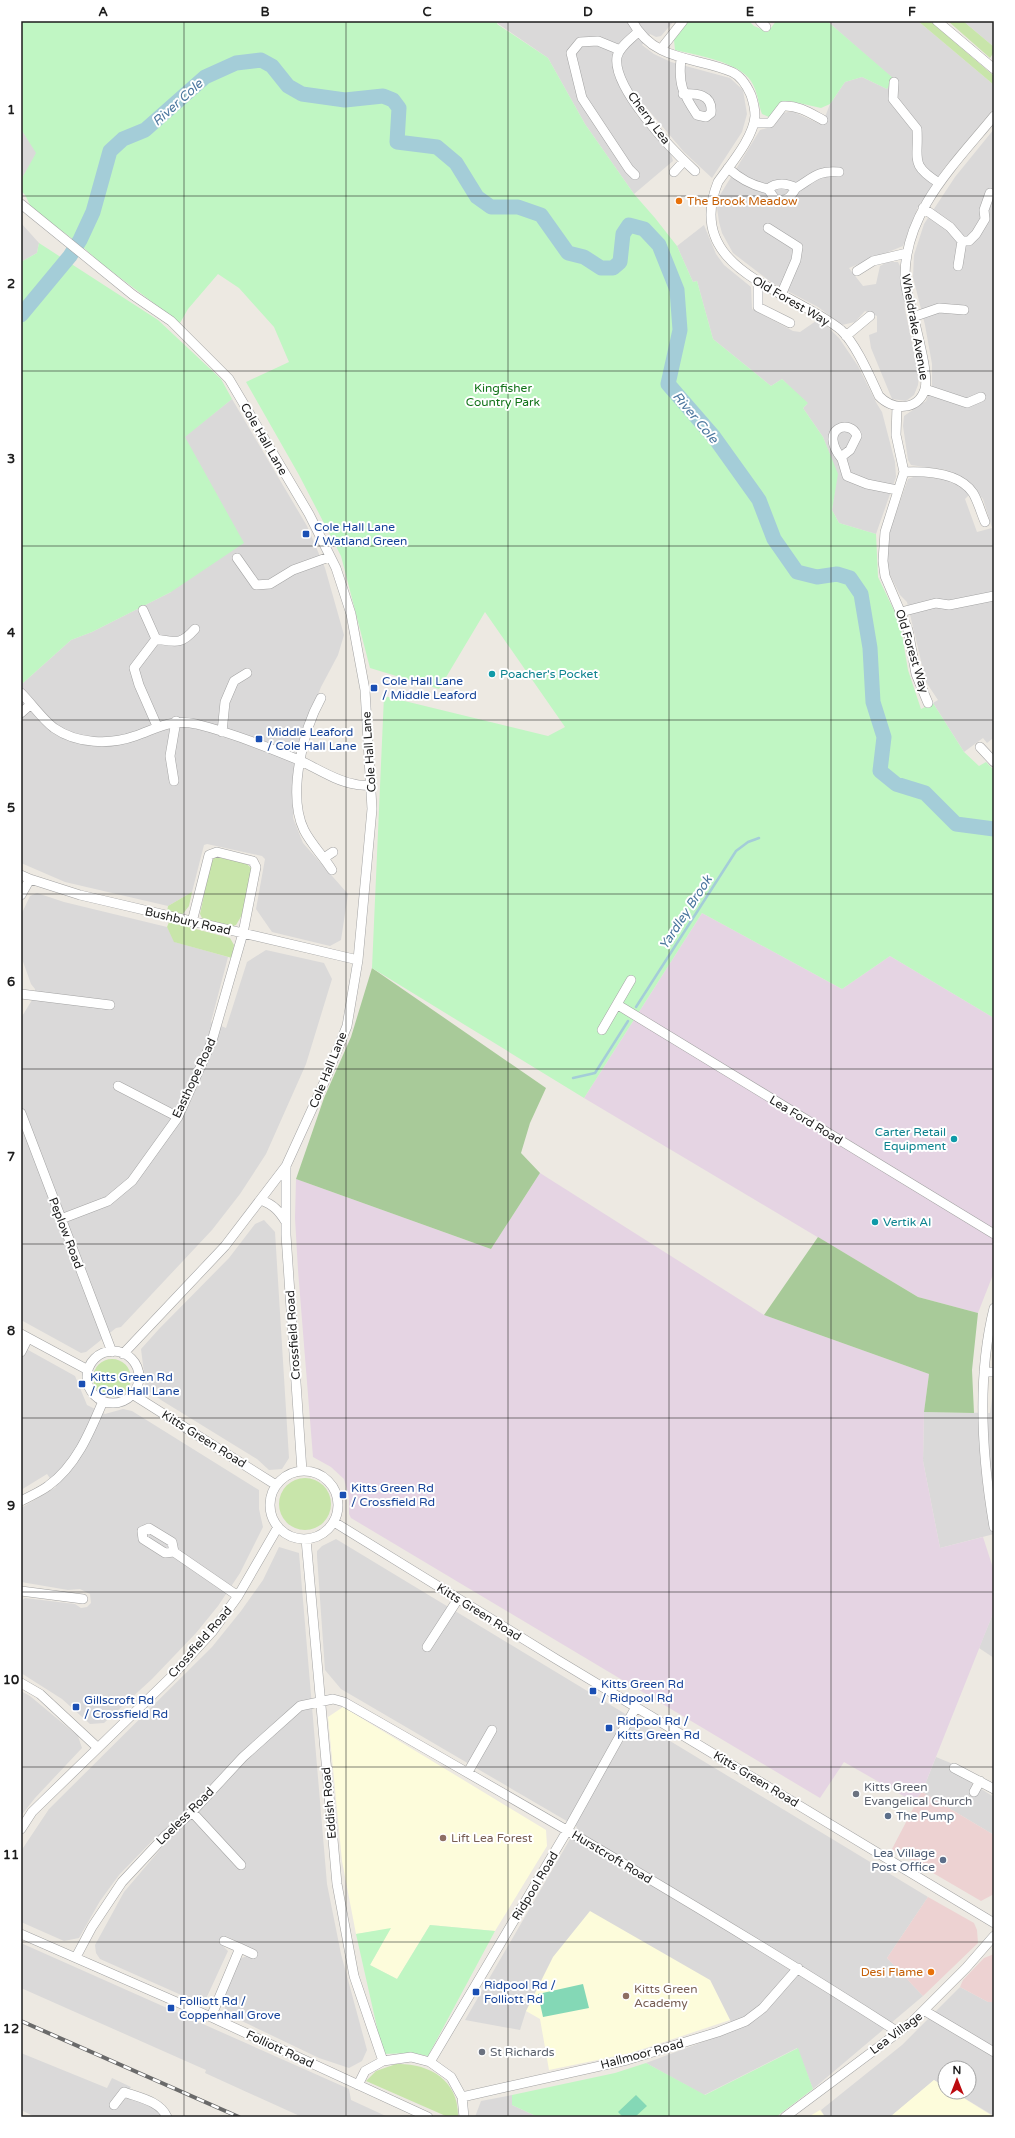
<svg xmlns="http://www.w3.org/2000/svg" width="1015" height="2138" font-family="'Varela Round',sans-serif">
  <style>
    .residential { fill: #dad9d9 }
    .commercial { fill: #edd2d2 }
    .industrial { fill: #e5d4e3 }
    .education { fill: #fdfcdb }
    .grass { fill: #c8e5aa }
    .forest { fill: #a8ca99 }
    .park { fill: #c0f6c3 }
    .pitch { fill: #84d8b6 }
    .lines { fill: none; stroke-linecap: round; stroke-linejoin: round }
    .stream { stroke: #a4cdd8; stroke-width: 2.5 }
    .river { stroke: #a4cdd8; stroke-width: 15 }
    .minor-casing { stroke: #a3a3a3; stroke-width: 10 }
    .minor { stroke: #fff; stroke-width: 9 }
    .rail-casing { stroke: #6a6a6a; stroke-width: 4 }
    .rail { stroke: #fff; stroke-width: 2.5; stroke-dasharray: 8; stroke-linecap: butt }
    .grid { fill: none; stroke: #1c1c1c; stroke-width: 1; stroke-opacity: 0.55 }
    .food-dot { fill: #e8710a; stroke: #fff; stroke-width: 1.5 }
    .transit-dot { fill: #1a4fb4; stroke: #fff; stroke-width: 1.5 }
    .culture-dot { fill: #0f9aa8; stroke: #fff; stroke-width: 1.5 }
    .worship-dot { fill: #6b7280; stroke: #fff; stroke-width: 1.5 }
    .service-dot { fill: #5c6f8a; stroke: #fff; stroke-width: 1.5 }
    .education-dot { fill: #8d6e63; stroke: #fff; stroke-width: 1.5 }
    .labels { text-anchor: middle; stroke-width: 4; stroke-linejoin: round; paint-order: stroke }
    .street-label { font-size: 12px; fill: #1c1c1c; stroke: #fff }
    .food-label { font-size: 12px; fill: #c56008; stroke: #fff; text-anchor: start }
    .park-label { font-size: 12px; fill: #117218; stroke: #fff }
    .transit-label { font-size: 12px; fill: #164399; stroke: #fff; text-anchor: start }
    .culture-label { font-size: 12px; fill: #0d838f; stroke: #fff; text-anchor: start }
    .worship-label { font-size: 12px; fill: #5b616d; stroke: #fff; text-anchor: start }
    .service-label { font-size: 12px; fill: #4e5e75; stroke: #fff; text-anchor: start }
    .education-label { font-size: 12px; fill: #785e54; stroke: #fff; text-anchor: start }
    .water-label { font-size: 13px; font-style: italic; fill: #4b769e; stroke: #fff }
    .neatline { fill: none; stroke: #1c1c1c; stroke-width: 1.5 }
    .grid-label { font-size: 13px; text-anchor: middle; font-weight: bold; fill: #1c1c1c }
  </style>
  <rect width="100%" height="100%" fill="#ede9e2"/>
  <path class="residential" d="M499 21H674L661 36 656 37 650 34 642 45 654 54 671 62 730 78 743 90 747 114 742 132 712 178 684 152 645 106 635 113 671 154 673 161 634 194 585 124 548 58 497 23Z
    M827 21H918L994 85V108L945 167 918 207 903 246 849 268 863 286 876 284 880 266 887 262H898L901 268 905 310 919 375 918 385 914 395 906 401 892 399 871 348 869 335 877 332V316L865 311 855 322 842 325 818 307 772 283 733 253 722 233 719 222 717 208 720 195 760 130 774 126 783 113 788 112H794L822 125 830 104 845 82 862 77 887 89 892 78Z
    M963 21H994V47Z
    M21 129 37 153 21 180Z
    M994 129V740L992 739 987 743 983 738 964 752 933 703 938 700 926 682 907 602 900 595 889 573 887 558 888 535 908 479 916 476 958 481 969 495 965 499 977 532 992 528 983 499 965 480 946 470 911 465 908 460 903 426 904 416 926 401 932 386V364L925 325 913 277 914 255 924 224 955 177Z
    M21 223 39 243 37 253 21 262Z
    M704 225 716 254 724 265 751 287 752 309 793 331 800 332 816 321 828 327 839 338 858 366 877 404 882 412 895 462 896 477 876 534 839 523 832 510 837 474 823 437 803 408 807 404 782 379 771 386 713 339 697 281 693 282 677 246Z
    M232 399 307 526 325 568 344 635 338 655 321 687 296 751 293 818 303 843 348 894 341 940 330 946 272 932 256 909 265 859 262 856 207 844 204 845 192 892 168 906 65 882 21 863V681L23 683 71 640 92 632 171 592 184 437Z
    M37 893 64 902 167 927 175 942 228 957 211 1022 226 1028 247 962 266 950 324 963 332 979 306 1064 266 1154 240 1194 212 1230 121 1327 116 1328 86 1352 81 1353 21 1320V1018L32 1000 36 999 35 989 31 984 21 956V915L30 896Z
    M264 1220 275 1232 289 1458 282 1469 269 1470 257 1459 161 1400 146 1389 141 1349 159 1329 229 1258 255 1224Z
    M21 1346 75 1376 87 1405 105 1414 123 1409 132 1411 259 1490V1509L263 1527 240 1573 218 1606 196 1633 152 1679 104 1723 90 1724 62 1699 21 1673V1601L25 1598 75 1604 81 1608 87 1607 91 1603 90 1594 80 1589 68 1590 21 1582V1508L56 1487 47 1474 21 1490Z
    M994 1385V1534L940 1548 923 1461 924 1412 990 1413Z
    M336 1539 928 1897 887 1958 923 1996 813 2089 797 2048 704 2095 646 2063 735 2030 710 1980 526 2011 520 2030 465 2020 577 1827 341 1689 325 1670 317 1556V1551L322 1546Z
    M279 1547 299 1553 327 1884 341 1954 367 2050 362 2061 349 2068 319 2058 227 2014 223 2002 239 1959 247 1956 252 1958 256 1951 226 1936 222 1945 228 1951 205 2001 197 2002 100 1959 96 1953 95 1945 124 1892 163 1846 155 1838 119 1875 100 1901 79 1938 64 1941 21 1922V1851L49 1809 212 1647 241 1611 263 1580Z
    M994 1611V1658L979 1648Z
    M21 1691 30 1696 78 1736 82 1748 35 1798 21 1816Z
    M936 1757 953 1764 951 1770 994 1797V1835L922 1792Z
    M21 1943 349 2089 351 2100 388 2117H302L205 2073 206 2070 21 1988Z
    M960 1987 988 2002H994V2116L954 2092H969V2068H945V2087L934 2080 890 2117H825L821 2110 902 2045Z
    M21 2053 107 2088 112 2078 131 2087 126 2095 161 2111 164 2117H35L21 2110Z
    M512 2095V2105L538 2117H475L481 2101Z"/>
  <path class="commercial" d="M922 1792 994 1835V1894L981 1901 892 1849 916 1803 914 1802Z
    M928 1897 974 1923 977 1930 978 1943 923 1996 887 1958Z
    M994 1954V2002H988L960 1987 963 1980 984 1958Z"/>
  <path class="industrial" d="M702 913 842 989 890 956 994 1018V1272L978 1313 918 1297 584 1098Z
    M540 1173 764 1315 929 1374 924 1412 923 1461 940 1548 983 1537 994 1571V1611L922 1792 914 1802 844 1762 820 1798 351 1518 349 1514V1497L344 1479 331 1467 313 1457 298 1270 295 1218 296 1179 491 1249Z"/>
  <path class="education" d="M343 1707 546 1830 547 1846 495 1931 430 1925 397 1979 370 1965 390 1929 356 1934 342 1861 328 1717Z
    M590 1911 710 1980 730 2020 631 2053 549 2070 540 2019 526 2011 553 1957Z
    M934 2080 945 2087V2092H954L994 2117H890Z
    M820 2110 825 2117 810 2116Z"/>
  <path class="grass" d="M918 21H930L994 76V85Z
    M948 21H963L994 47V52L990 58Z
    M216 857 246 863 252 869 242 915 236 925 231 927 203 920 200 914 211 861Z
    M192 892 189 906 182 915 167 912 168 906Z
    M169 922 230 938 234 945 232 958 174 942 167 927Z
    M93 1378a19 19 0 1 1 38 0a19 19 0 1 1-38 0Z
    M279 1504a26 26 0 1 1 52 0a26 26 0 1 1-52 0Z
    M396 2064C429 2063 459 2080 458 2117H448L366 2081 376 2071Z"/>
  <path class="forest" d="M372 968 546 1088 530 1123 521 1153 540 1173 491 1249 296 1179 324 1098 351 1037Z
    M818 1237 918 1297 978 1313 972 1370 974 1413 924 1412 929 1374 764 1315Z"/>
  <path class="park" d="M21 21H498L497 24 548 58 585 124 634 194 655 218 677 246 693 282 697 281 713 339 771 386 782 379 808 403 803 408 823 437 838 474 832 510 839 523 876 534 878 577 900 623 908 670 921 709 933 703 964 752 979 766 986 762 994 770V1018L890 956 842 989 702 913 584 1098 372 968 384 696 548 736 565 727 485 612 439 689 370 668 341 556 299 475 246 382 289 362 274 327 239 288 218 274 188 309 180 323 98 261C79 241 54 227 33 208 27 203 28 196 21 191V180L36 153 21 129Z
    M689 21H749L754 26 768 32 776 21H827L893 78 887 89 862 77 845 82 830 104 821 108 790 101 783 102 769 117 762 114C758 103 758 92 751 81 739 62 696 55 675 50L674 40Z
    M39 243 158 320 221 379 232 399 185 437 244 543 171 592 92 632 71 640 23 683 21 681V262L37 253Z
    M430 1925 495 1931 428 2056 413 2053 383 2054 356 1934 391 1928 370 1965 397 1979Z
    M798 2048 813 2089 776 2117H538L512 2105V2095L615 2073 646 2063 705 2095Z"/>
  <path class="pitch" d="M583 1984 589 2008 543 2017 538 1994Z
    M636 2095 647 2106 635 2117H623L618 2112Z"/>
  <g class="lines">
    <path class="stream" d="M636 1007 736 851 748 842 759 838
      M573 1078 595 1073 628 1021"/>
    <path class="river" d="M21 315 70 256 80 240 93 212 110 151 123 139 145 130 205 77 236 63 261 60 272 66 288 86 302 94 345 100 383 96 393 100 399 108 397 142 437 147 456 163 477 197 491 207H518L541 215 568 253 584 257 601 268H613L620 262 623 234 629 225 644 229 659 245 677 290 680 330 668 384 714 437 759 500 774 539 797 572 817 577 837 574 850 578 861 594 870 648 873 702 884 737 880 771 896 784 925 793 956 824 994 829"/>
    <g class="minor-casing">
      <path id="minor" d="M632 21C655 63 696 56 732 72 741 76 747 86 751 95 753 101 755 109 755 116 754 137 730 165 718 182 682 271 791 289 841 330 856 344 870 377 879 396 892 410 918 412 925 389 929 375 917 334 914 318 911 306 906 292 905 280 903 213 955 164 994 116
        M760 21 766 27
        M937 21 994 69
        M638 32C631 39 619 47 617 57 612 88 673 151 695 171
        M661 49 683 21
        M620 50 598 41 580 42 571 53 582 98 629 169 635 175
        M681 59C678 84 683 94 697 115L706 117 711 113C713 94 696 93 683 94
        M894 82 893 99 917 129C919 160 909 164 939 183
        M754 123H770L783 106C798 105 810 113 823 120
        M728 168C740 179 751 185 768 189 776 182 787 183 796 188 813 178 817 170 839 172
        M674 172 684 161
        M768 189 775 199C787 202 790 198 796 188
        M21 204 133 295 171 321 229 379 309 514 336 568 351 614 365 690 372 809 358 960 347 1026 323 1085 286 1166 225 1246 123 1354
        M923 208 950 227 962 241H969L976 234 985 219 984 210 990 193
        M768 228 798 247 796 260 781 295
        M958 266 962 241
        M857 271 873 261 907 253
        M758 283V307L790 323
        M913 317 939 308 964 310
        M846 336 870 316
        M925 389 967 403 981 397
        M897 407 896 435 904 472 885 532 883 561 885 576 908 630 916 674 928 703
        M841 457 850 450 857 436C851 418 817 428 842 459L847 476 867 484 897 490
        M904 472C926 471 959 472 973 493 978 501 981 513 985 522
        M237 558 256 585 270 584 293 570 329 557
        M143 610 156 639 134 668 139 685 157 726
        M901 612 936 603 949 605 994 596
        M156 639C176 642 181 645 195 629
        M21 693C32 704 42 719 54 728 77 744 110 745 135 736 158 728 170 719 196 724 229 732 270 748 301 761 318 769 336 781 354 784 360 786 366 785 372 785
        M321 698C303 730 287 795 304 830 311 844 324 857 332 870
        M21 713 31 704
        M222 732 225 702 234 681 247 673
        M980 747 994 762
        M174 781 170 756 176 721
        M324 858 333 852
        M21 875 30 879 80 895 358 960
        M21 895 30 879
        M21 994 110 1005
        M618 1005 994 1234
        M602 1030 631 980
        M118 1086 178 1117
        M21 1113 112 1352
        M286 1166V1235L302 1471
        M261 1200C274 1205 279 1211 286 1222
        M61 1219 108 1201 132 1181 178 1117 212 1041 243 933 256 867 253 861 217 852 209 855 192 922
        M994 1308C977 1376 982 1457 994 1527
        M21 1334 88 1370
        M87 1377a26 26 0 1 1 52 0a26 26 0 1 1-52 0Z
        M21 1352 28 1338
        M984 1372H994
        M132 1394 276 1485
        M270 1505a34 34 0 1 1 68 0a34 34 0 1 1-68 0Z
        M21 1501C30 1496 40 1492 48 1486 76 1466 90 1432 103 1401
        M334 1522 556 1659 994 1923
        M306 1539 337 1884 354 1976 383 2061
        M174 1552 172 1542 149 1528 142 1531 143 1539 165 1553 174 1552 238 1596
        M21 1591 83 1599
        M427 1647 458 1599
        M21 1683 40 1694 97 1747
        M954 1768 994 1789
        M468 1772 492 1730
        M974 1792 980 1781
        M192 1812 241 1865
        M21 1829 32 1812 171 1677 212 1632 238 1596 278 1527
        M21 1934 211 2017 428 2117
        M224 1941 240 1948
        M76 1957 92 1927 122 1882 165 1836 192 1812 243 1757 300 1706 333 1699 344 1702C530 1808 717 1916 898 2032
        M925 2011 994 2052
        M211 2017 240 1948 253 1954
        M430 2062 567 1831 636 1707
        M358 2085 365 2071 383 2061 411 2057 430 2062 451 2077 462 2097 464 2117
        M462 2097 627 2060 718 2032 746 2021 763 2008 798 1968
        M114 2105 124 2092C140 2098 160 2101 167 2117
        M785 2117 912 2022 966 1968 994 1936"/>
    </g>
    <use href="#minor" class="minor"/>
    <g class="rail-casing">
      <path id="rail" d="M21 2021 239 2117"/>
    </g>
    <use href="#rail" class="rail"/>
  </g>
  <path class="grid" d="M184 21V2117M346 21V2117M508 21V2117M669 21V2117M831 21V2117M21 196H994M21 371H994M21 546H994M21 720H994M21 894H994M21 1069H994M21 1244H994M21 1418H994M21 1592H994M21 1767H994M21 1942H994"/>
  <g class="food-dot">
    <circle cx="679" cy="201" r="4"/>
    <circle cx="931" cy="1972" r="4"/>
  </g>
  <g class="transit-dot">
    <rect x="302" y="530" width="8" height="8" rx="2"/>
    <rect x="370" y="684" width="8" height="8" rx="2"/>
    <rect x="255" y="735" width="8" height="8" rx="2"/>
    <rect x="78" y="1380" width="8" height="8" rx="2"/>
    <rect x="339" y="1491" width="8" height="8" rx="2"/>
    <rect x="589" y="1687" width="8" height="8" rx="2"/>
    <rect x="72" y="1703" width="8" height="8" rx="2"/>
    <rect x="605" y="1724" width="8" height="8" rx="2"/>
    <rect x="472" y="1988" width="8" height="8" rx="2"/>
    <rect x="167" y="2004" width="8" height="8" rx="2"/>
  </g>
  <g class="culture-dot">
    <circle cx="492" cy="674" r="4"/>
    <circle cx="954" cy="1139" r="4"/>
    <circle cx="875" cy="1222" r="4"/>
  </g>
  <g class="worship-dot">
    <circle cx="856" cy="1794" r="4"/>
    <circle cx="482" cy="2052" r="4"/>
  </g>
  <g class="service-dot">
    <circle cx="888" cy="1816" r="4"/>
    <circle cx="943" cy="1860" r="4"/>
  </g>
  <g class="education-dot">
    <circle cx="443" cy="1838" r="4"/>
    <circle cx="626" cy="1996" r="4"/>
  </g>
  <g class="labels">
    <g class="street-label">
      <text transform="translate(649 118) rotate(53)" y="4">Cherry Lea</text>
      <text transform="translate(791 301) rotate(30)" y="4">Old Forest Way</text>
      <text transform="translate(915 327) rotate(80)" y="4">Wheldrake Avenue</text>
      <text transform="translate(264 439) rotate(60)" y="4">Cole Hall Lane</text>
      <text transform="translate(912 651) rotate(73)" y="4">Old Forest Way</text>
      <text transform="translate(369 752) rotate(-94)" y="4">Cole Hall Lane</text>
      <text transform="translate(188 921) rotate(13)" y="4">Bushbury Road</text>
      <text transform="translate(328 1070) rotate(-68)" y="4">Cole Hall Lane</text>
      <text transform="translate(194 1078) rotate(-65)" y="4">Easthope Road</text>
      <text transform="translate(806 1120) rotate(31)" y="4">Lea Ford Road</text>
      <text transform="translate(66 1233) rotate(69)" y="4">Peplow Road</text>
      <text transform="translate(293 1335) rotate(-94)" y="4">Crossfield Road</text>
      <text transform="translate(204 1439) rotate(32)" y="4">Kitts Green Road</text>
      <text transform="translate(479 1612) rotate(32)" y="4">Kitts Green Road</text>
      <text transform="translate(200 1642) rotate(-49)" y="4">Crossfield Road</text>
      <text transform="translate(756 1779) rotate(31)" y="4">Kitts Green Road</text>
      <text transform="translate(329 1803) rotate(-95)" y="4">Eddish Road</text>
      <text transform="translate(185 1816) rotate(-45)" y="4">Loeless Road</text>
      <text transform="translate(612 1857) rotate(31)" y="4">Hurstcroft Road</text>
      <text transform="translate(535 1886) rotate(-59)" y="4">Ridpool Road</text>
      <text transform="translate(896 2033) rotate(-37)" y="4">Lea Village</text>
      <text transform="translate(280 2049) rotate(25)" y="4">Folliott Road</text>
      <text transform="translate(642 2054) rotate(-15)" y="4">Hallmoor Road</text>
    </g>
    <g class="food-label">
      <text x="687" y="205">The Brook Meadow</text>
      <text x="923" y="1976" text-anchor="end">Desi Flame</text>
    </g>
    <g class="park-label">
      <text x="503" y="392">Kingfisher<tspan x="503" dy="14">Country Park</tspan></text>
    </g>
    <g class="transit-label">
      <text x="314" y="531">Cole Hall Lane<tspan x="314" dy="14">/ Watland Green</tspan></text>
      <text x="382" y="685">Cole Hall Lane<tspan x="382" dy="14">/ Middle Leaford</tspan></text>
      <text x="267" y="736">Middle Leaford<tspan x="267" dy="14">/ Cole Hall Lane</tspan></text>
      <text x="90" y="1381">Kitts Green Rd<tspan x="90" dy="14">/ Cole Hall Lane</tspan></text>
      <text x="351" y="1492">Kitts Green Rd<tspan x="351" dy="14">/ Crossfield Rd</tspan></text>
      <text x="601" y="1688">Kitts Green Rd<tspan x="601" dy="14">/ Ridpool Rd</tspan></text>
      <text x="84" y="1704">Gillscroft Rd<tspan x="84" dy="14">/ Crossfield Rd</tspan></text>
      <text x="617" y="1725">Ridpool Rd /<tspan x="617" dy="14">Kitts Green Rd</tspan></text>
      <text x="484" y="1989">Ridpool Rd /<tspan x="484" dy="14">Folliott Rd</tspan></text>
      <text x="179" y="2005">Folliott Rd /<tspan x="179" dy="14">Coppenhall Grove</tspan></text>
    </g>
    <g class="culture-label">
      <text x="500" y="678">Poacher's Pocket</text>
      <text x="946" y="1136" text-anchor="end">Carter Retail<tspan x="946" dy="14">Equipment</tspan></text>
      <text x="883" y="1226">Vertik Al</text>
    </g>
    <g class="worship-label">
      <text x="864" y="1791">Kitts Green<tspan x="864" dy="14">Evangelical Church</tspan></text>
      <text x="490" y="2056">St Richards</text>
    </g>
    <g class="service-label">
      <text x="896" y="1820">The Pump</text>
      <text x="935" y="1857" text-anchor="end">Lea Village<tspan x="935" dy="14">Post Office</tspan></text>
    </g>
    <g class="education-label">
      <text x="451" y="1842">Lift Lea Forest</text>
      <text x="634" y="1993">Kitts Green<tspan x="634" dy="14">Academy</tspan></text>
    </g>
    <g class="water-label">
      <text transform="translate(177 102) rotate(-42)" y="5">River Cole</text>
      <text transform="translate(696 417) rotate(50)" y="5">River Cole</text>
      <text transform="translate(685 912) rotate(-57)" y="5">Yardley Brook</text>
    </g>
  </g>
  <rect width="1015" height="2138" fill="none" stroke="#ffffff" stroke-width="44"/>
  <g transform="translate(957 2080)"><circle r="19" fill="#ffffff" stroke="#a4a4a4"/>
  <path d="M0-3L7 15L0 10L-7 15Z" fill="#bc0b0f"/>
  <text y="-6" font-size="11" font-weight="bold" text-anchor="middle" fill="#1c1c1c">N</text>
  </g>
  <rect x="22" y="22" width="971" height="2094" class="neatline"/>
  <g class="grid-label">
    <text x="103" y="16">A</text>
    <text x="265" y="16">B</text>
    <text x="427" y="16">C</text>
    <text x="588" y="16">D</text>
    <text x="750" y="16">E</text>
    <text x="912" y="16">F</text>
    <text x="11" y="114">1</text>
    <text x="11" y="288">2</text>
    <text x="11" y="463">3</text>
    <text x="11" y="637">4</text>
    <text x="11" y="812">5</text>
    <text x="11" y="986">6</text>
    <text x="11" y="1161">7</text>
    <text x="11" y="1335">8</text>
    <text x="11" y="1510">9</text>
    <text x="11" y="1684">10</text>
    <text x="11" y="1859">11</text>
    <text x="11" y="2033">12</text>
  </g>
</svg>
